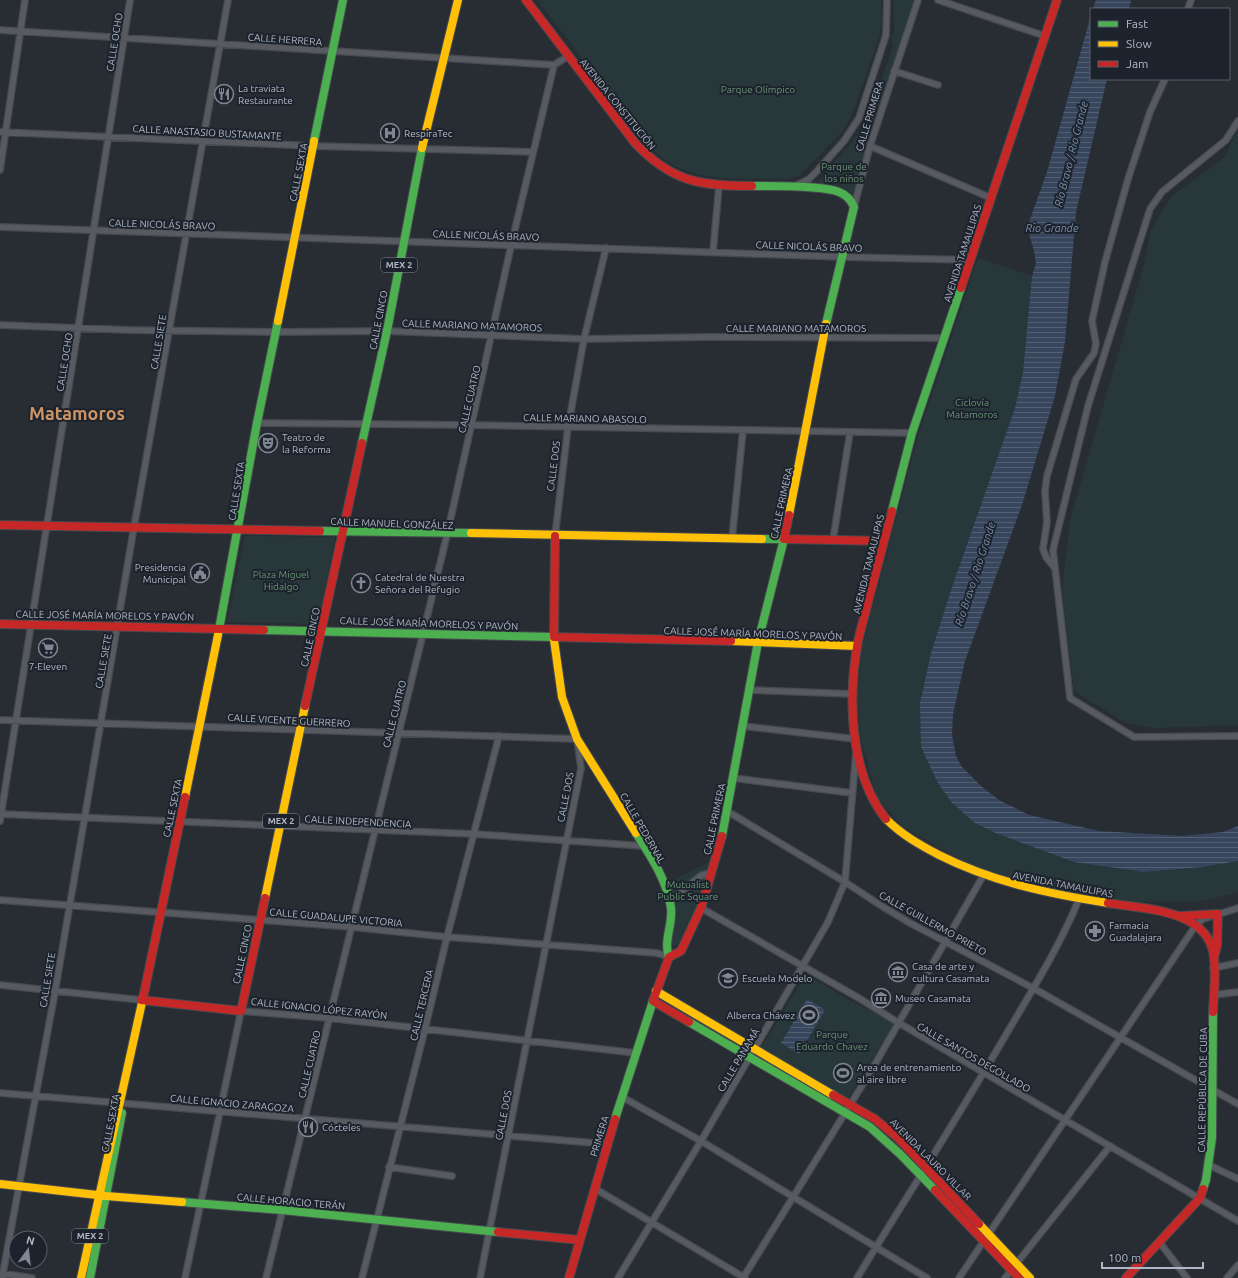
<svg xmlns="http://www.w3.org/2000/svg" width="1238" height="1278" font-family="Ubuntu,sans-serif">
  <style>
    .green { fill: #28383a }
    .water { fill: url(#water-rules) }
    .lines { fill: none; stroke-linecap: round; stroke-linejoin: round }
    .street-casing { stroke: #46494e; stroke-width: 8 }
    .fast-casing { stroke: #46494e; stroke-width: 10 }
    .slow-casing { stroke: #46494e; stroke-width: 10 }
    .jam-casing { stroke: #46494e; stroke-width: 10 }
    .street { stroke: #575b61; stroke-width: 5.5 }
    .fast { stroke: #4caf50; stroke-width: 8 }
    .slow { stroke: #ffc107; stroke-width: 8 }
    .jam { stroke: #c62828; stroke-width: 8 }
    .labels { text-anchor: middle; stroke-width: 4; stroke-linejoin: round; paint-order: stroke }
    .shield { fill: #1c232d; stroke: #848b97; stroke-width: 1 }
    .shield-label { font-size: 9px; font-weight: bold; fill: #b1b8c5 }
    .street-label { font-size: 10px; fill: #b1b8c5; stroke: #1c232d }
    .poi-label { font-size: 10px; fill: #b1b8c5; stroke: #1c232d; text-anchor: start }
    .park-label { font-size: 10px; fill: #6a9474; stroke: #1c232d }
    .water-label { font-size: 11px; font-style: italic; fill: #7b8eab; stroke: #1c232d }
    .town-label { font-size: 18px; font-weight: bold; fill: #cc9365; stroke: #1c232d }
  </style>
  <defs>
    <pattern id="water-rules" width="6" height="5" patternUnits="userSpaceOnUse"><rect width="6" height="5" fill="#37465d"/><path d="M0 2.5h6" fill="none" stroke="#525f73"/></pattern>
  </defs>
  <rect width="100%" height="100%" fill="#282d33"/>
  <path class="green" d="M537 0H881V28L876 46 851 117 843 131 799 176 789 179C757 178 720 181 689 172 643 158 605 91 578 53 565 35 551 18 537 0Z
    M893 0H914L868 140 854 194 839 185 818 183C829 164 848 150 860 131 874 110 884 71 893 46L891 38 894 30Z
    M1238 129V725L1154 728 1124 722 1074 691 1062 588 1070 520 1142 272 1151 230 1171 197 1225 157Z
    M978 258 1032 276 1023 372 1015 408 951 590 931 653 920 703 998 834 1074 862 1144 872 1203 867 1238 861V892L1202 901 1134 902 1032 886 986 873 948 853 902 826 877 798 861 739 857 695 862 647 918 436Z
    M245 536 335 537 318 624 227 622Z
    M711 861 698 909 678 945H671L676 902 669 882Z
    M806 974 846 998 894 1023 848 1099 761 1048Z"/>
  <path class="water" d="M1096 0H1131L1129 9H1093Z
    M1091 15V79H1107L1076 212 1065 342 1055 396 1022 505 965 661 953 714 952 735 956 756 962 767 981 786 999 800 1029 815 1099 831 1183 836 1223 832 1238 826V861L1203 867 1144 872 1074 862 998 834 975 823 952 803 938 783 921 747 920 703 931 653 951 590 1015 408 1023 372 1032 276 1036 263 1034 251 1029 234V222L1047 172Z
    M807 999 825 1010 799 1054 781 1043Z"/>
  <g class="lines">
    <g class="street-casing">
      <path id="street" d="M938 0 1045 36
        M1188 9 1191 0
        M0 30 554 65 567 57
        M894 71 938 85
        M1238 121 1226 140 1162 192 1150 209 1088 406 1053 550 1070 698 1134 737 1238 736
        M0 132 313 146 533 152
        M870 146 991 198
        M0 170 25 0
        M795 186 809 179 817 171 844 141 859 118 886 35 887 0
        M854 207 870 146 918 0
        M0 227 843 257 971 260
        M713 252 719 186
        M0 325 129 330 276 332 387 331 584 339 707 337 944 338
        M257 423 472 425 912 433
        M555 536 568 427 584 339 606 248
        M732 539 743 430
        M833 540 850 432
        M1054 567 1046 557 1043 549 1047 522 1045 491 1047 476 1076 379 1094 353 1096 344 1092 321 1105 262 1128 179 1150 112 1165 79
        M750 690 853 694
        M0 720 577 739 581 768 480 1278
        M743 726 856 739
        M733 778 852 793
        M727 811 845 882 880 905 910 923 1033 988 1238 1104
        M0 814 474 834 644 846
        M0 821 130 0
        M0 900 352 927 447 937 657 953 669 957
        M670 900 702 875 712 873
        M701 908 857 997 899 1023 1238 1221
        M1213 968 1238 963
        M0 985 141 1000
        M1213 995 1238 992
        M0 1093 607 1144
        M622 1097 701 1141 927 1278
        M1209 1165 1238 1179
        M389 1167 452 1176
        M594 1188 745 1278
        M1160 1243 1187 1278
        M0 1273 32 1278
        M2 1278 55 992 134 527 228 0
        M185 1278 241 1011 329 1018 636 1053
        M266 1278 447 535 511 246 554 65
        M362 1278 425 1029 447 937 499 736
        M618 1278 701 1141 828 922 845 882 856 752
        M743 1278 871 1071 983 876
        M857 1278C906 1198 957 1119 1004 1038 1031 992 1059 948 1079 899
        M959 1278 1196 925 1203 919 1238 908
        M1005 1278 1110 1146
        M1227 1278 1238 1265"/>
    </g>
    <g class="fast-casing">
      <path id="fast" d="M314 141 343 0
        M752 186C771 186 823 185 839 192 847 195 851 200 854 207L826 324
        M362 443 387 331 422 148
        M892 511 912 433 961 288
        M320 531 471 533
        M264 630 554 637V640
        M218 635 257 423 278 321
        M636 833C650 855 668 882 671 908 673 925 663 941 669 957
        M722 836 758 642 784 539H762
        M689 1022 870 1127 900 1154 935 1190
        M615 1119 653 1001
        M1203 1189 1206 1180 1212 1138 1213 1012
        M182 1202 282 1210 498 1232
        M90 1278 122 1113"/>
    </g>
    <g class="slow-casing">
      <path id="slow" d="M422 148 458 0
        M278 321 314 141
        M789 515 826 324
        M471 533 762 539
        M554 640 562 697 577 739 636 833
        M731 641 857 646
        M185 797 218 635
        M886 819C902 835 920 845 939 855 993 882 1049 894 1108 903
        M265 898 305 706
        M656 991 833 1095
        M0 1184 106 1196 182 1202
        M979 1224 1030 1278
        M81 1278 143 998"/>
    </g>
    <g class="jam-casing">
      <path id="jam" d="M526 0 635 143C672 182 700 186 752 186
        M961 288 1057 0
        M789 515 784 539 884 541
        M0 525 320 531
        M555 536 554 637 731 641
        M0 624 264 630
        M305 706 362 443
        M886 819C850 774 848 701 857 647 859 632 865 617 868 602 876 572 884 542 892 511
        M1108 903C1144 909 1209 909 1214 957 1216 975 1214 994 1213 1012
        M1181 916 1218 914 1217 946 1214 957
        M143 998 185 797
        M141 1000 241 1011 265 898
        M689 1022 653 1001 669 957 681 951 701 908 722 836
        M833 1095 875 1119 898 1138 979 1224
        M935 1190 1019 1278
        M498 1232 580 1240
        M569 1278 615 1119
        M1126 1278 1200 1198 1203 1189"/>
    </g>
    <use href="#street" class="street"/>
    <use href="#fast" class="fast"/>
    <use href="#slow" class="slow"/>
    <use href="#jam" class="jam"/>
  </g>
  <defs>
    <g id="restaurant-ring" transform="scale(1)"><circle r="9.5" fill="#1c232d" stroke="#818792" stroke-width="1.5"/><path d="M-5-6h1v4h1v-4h1v4h1v-4h1v5L-1.5 .5V6h-2V.5L-5-1ZM5-6V6H3V1.5H1.5Q1.5-4 5-6Z" fill="#818792"/></g>
    <g id="hospital-ring" transform="scale(1)"><circle r="9.5" fill="#1c232d" stroke="#818792" stroke-width="1.5"/><path d="M-5-5h3v3.5h4V-5h3V5h-3V1.5h-4V5h-3Z" fill="#818792"/></g>
    <g id="theatre-ring" transform="scale(1)"><circle r="9.5" fill="#1c232d" stroke="#818792" stroke-width="1.5"/><path d="M-5-5.5Q0-4 5-5.5V0Q5 5 0 6Q-5 5-5 0ZM-3.3-2.5H-1v1.5H-3.3ZM1-2.5H3.3v1.5H1ZM-2.8 1Q0 5.5 2.8 1Z" fill="#818792"/></g>
    <g id="civic-ring" transform="scale(1)"><circle r="9.5" fill="#1c232d" stroke="#818792" stroke-width="1.5"/><path d="M-.6-6.5H3V-4.5H.6V-3L4-1V1h2V6H-6V1h2V-1L-.6-3ZM-1.2 2.5V6h2.4V2.5Z" fill="#818792"/></g>
    <g id="church-ring" transform="scale(1)"><circle r="9.5" fill="#1c232d" stroke="#818792" stroke-width="1.5"/><path d="M-1.2-6h2.4v3.5h3.3v2.4h-3.3V6h-2.4V-.1h-3.3v-2.4h3.3Z" fill="#818792"/></g>
    <g id="supermarket-ring" transform="scale(1)"><circle r="9.5" fill="#1c232d" stroke="#818792" stroke-width="1.5"/><path d="M-6-5.5h2.5l.6 2H6L4.5 2H-2.5L-4.4-4H-6ZM-1.5 3.2a1.3 1.3 0 1 0 .1 0ZM3 3.2a1.3 1.3 0 1 0 .1 0Z" fill="#818792"/></g>
    <g id="pharmacy-ring" transform="scale(1)"><circle r="9.5" fill="#1c232d" stroke="#818792" stroke-width="1.5"/><path d="M-2-6h4v4h4v4h-4v4h-4v-4h-4v-4h4Z" fill="#818792"/></g>
    <g id="museum-ring" transform="scale(1)"><circle r="9.5" fill="#1c232d" stroke="#818792" stroke-width="1.5"/><path d="M0-6L6-3V-2H-6V-3ZM-5-1h2V3h-2ZM-1-1h2V3h-2ZM3-1h2V3H3ZM-6 4H6V6H-6Z" fill="#818792"/></g>
    <g id="school-ring" transform="scale(1)"><circle r="9.5" fill="#1c232d" stroke="#818792" stroke-width="1.5"/><path d="M0-5L7-2L0 1L-7-2ZM-4 1L0 2.5L4 1V4Q0 6-4 4Z" fill="#818792"/></g>
    <g id="stadium-ring" transform="scale(1)"><circle r="9.5" fill="#1c232d" stroke="#818792" stroke-width="1.5"/><path d="M0-5a6.5 5 0 1 0 0 10a6.5 5 0 1 0 0-10ZM-3.5-1.8h7v3.6h-7Z" fill="#818792"/></g>
  </defs>
  <g fill-rule="evenodd">
    <use href="#restaurant-ring" x="224" y="94"/>
    <use href="#hospital-ring" x="390" y="133"/>
    <use href="#theatre-ring" x="268" y="443"/>
    <use href="#civic-ring" x="200" y="573"/>
    <use href="#church-ring" x="361" y="583"/>
    <use href="#supermarket-ring" x="48" y="648"/>
    <use href="#pharmacy-ring" x="1095" y="931"/>
    <use href="#museum-ring" x="898" y="972"/>
    <use href="#school-ring" x="728" y="978"/>
    <use href="#museum-ring" x="881" y="998"/>
    <use href="#stadium-ring" x="809" y="1015"/>
    <use href="#stadium-ring" x="843" y="1073"/>
    <use href="#restaurant-ring" x="308" y="1127"/>
  </g>
  <g class="labels">
    <g class="shield">
      <rect x="381" y="258" width="36" height="14" rx="3"/>
      <rect x="263" y="814" width="36" height="14" rx="3"/>
      <rect x="72" y="1229" width="36" height="14" rx="3"/>
    </g>
    <g class="shield-label">
      <text x="399" y="268">MEX 2</text>
      <text x="281" y="824">MEX 2</text>
      <text x="90" y="1239">MEX 2</text>
    </g>
    <g class="street-label">
      <text transform="translate(285 39) rotate(4)" y="4">CALLE HERRERA</text>
      <text transform="translate(114 42) rotate(-81)" y="4">CALLE OCHO</text>
      <text transform="translate(618 104) rotate(51)" y="4">AVENIDA CONSTITUCIÓN</text>
      <text transform="translate(869 116) rotate(-73)" y="4">CALLE PRIMERA</text>
      <text transform="translate(207 132) rotate(3)" y="4">CALLE ANASTASIO BUSTAMANTE</text>
      <text transform="translate(298 172) rotate(-79)" y="4">CALLE SEXTA</text>
      <text transform="translate(162 224) rotate(2)" y="4">CALLE NICOLÁS BRAVO</text>
      <text transform="translate(486 235) rotate(2)" y="4">CALLE NICOLÁS BRAVO</text>
      <text transform="translate(809 246) rotate(2)" y="4">CALLE NICOLÁS BRAVO</text>
      <text transform="translate(962 253) rotate(-72)" y="4">AVENIDA TAMAULIPAS</text>
      <text transform="translate(378 320) rotate(-79)" y="4">CALLE CINCO</text>
      <text transform="translate(472 325) rotate(2)" y="4">CALLE MARIANO MATAMOROS</text>
      <text x="796" y="332">CALLE MARIANO MATAMOROS</text>
      <text transform="translate(158 342) rotate(-81)" y="4">CALLE SIETE</text>
      <text transform="translate(64 362) rotate(-81)" y="4">CALLE OCHO</text>
      <text transform="translate(469 399) rotate(-77)" y="4">CALLE CUATRO</text>
      <text transform="translate(585 418) rotate(1)" y="4">CALLE MARIANO ABASOLO</text>
      <text transform="translate(553 466) rotate(-83)" y="4">CALLE DOS</text>
      <text transform="translate(236 491) rotate(-81)" y="4">CALLE SEXTA</text>
      <text transform="translate(781 503) rotate(-78)" y="4">CALLE PRIMERA</text>
      <text transform="translate(392 523) rotate(2)" y="4">CALLE MANUEL GONZÁLEZ</text>
      <text transform="translate(868 564) rotate(-76)" y="4">AVENIDA TAMAULIPAS</text>
      <text transform="translate(105 615) rotate(1)" y="4">CALLE JOSÉ MARÍA MORELOS Y PAVÓN</text>
      <text transform="translate(429 623) rotate(2)" y="4">CALLE JOSÉ MARÍA MORELOS Y PAVÓN</text>
      <text transform="translate(753 633) rotate(2)" y="4">CALLE JOSÉ MARÍA MORELOS Y PAVÓN</text>
      <text transform="translate(310 637) rotate(-78)" y="4">CALLE CINCO</text>
      <text transform="translate(103 661) rotate(-80)" y="4">CALLE SIETE</text>
      <text transform="translate(394 714) rotate(-76)" y="4">CALLE CUATRO</text>
      <text transform="translate(289 720) rotate(3)" y="4">CALLE VICENTE GUERRERO</text>
      <text transform="translate(565 797) rotate(-79)" y="4">CALLE DOS</text>
      <text transform="translate(172 808) rotate(-78)" y="4">CALLE SEXTA</text>
      <text transform="translate(714 819) rotate(-78)" y="4">CALLE PRIMERA</text>
      <text transform="translate(358 821) rotate(3)" y="4">CALLE INDEPENDENCIA</text>
      <text transform="translate(643 828) rotate(60)" y="4">CALLE PEDERNAL</text>
      <text transform="translate(1063 884) rotate(11)" y="4">AVENIDA TAMAULIPAS</text>
      <text transform="translate(336 917) rotate(5)" y="4">CALLE GUADALUPE VICTORIA</text>
      <text transform="translate(933 923) rotate(29)" y="4">CALLE GUILLERMO PRIETO</text>
      <text transform="translate(242 954) rotate(-78)" y="4">CALLE CINCO</text>
      <text transform="translate(47 980) rotate(-81)" y="4">CALLE SIETE</text>
      <text transform="translate(421 1005) rotate(-77)" y="4">CALLE TERCERA</text>
      <text transform="translate(319 1008) rotate(6)" y="4">CALLE IGNACIO LÓPEZ RAYÓN</text>
      <text transform="translate(974 1057) rotate(30)" y="4">CALLE SANTOS DEGOLLADO</text>
      <text transform="translate(738 1060) rotate(-59)" y="4">CALLE PANAMÁ</text>
      <text transform="translate(309 1064) rotate(-77)" y="4">CALLE CUATRO</text>
      <text transform="translate(1202 1090) rotate(-89)" y="4">CALLE REPÚBLICA DE CUBA</text>
      <text transform="translate(232 1103) rotate(5)" y="4">CALLE IGNACIO ZARAGOZA</text>
      <text transform="translate(503 1115) rotate(-79)" y="4">CALLE DOS</text>
      <text transform="translate(110 1123) rotate(-79)" y="4">CALLE SEXTA</text>
      <text transform="translate(599 1136) rotate(-73)" y="4">PRIMERA</text>
      <text transform="translate(931 1159) rotate(45)" y="4">AVENIDA LAURO VILLAR</text>
      <text transform="translate(291 1201) rotate(5)" y="4">CALLE HORACIO TERÁN</text>
    </g>
    <g class="poi-label">
      <text x="238" y="92">La traviata<tspan x="238" dy="12">Restaurante</tspan></text>
      <text x="404" y="137">RespiraTec</text>
      <text x="282" y="441">Teatro de<tspan x="282" dy="12">la Reforma</tspan></text>
      <text x="186" y="571" text-anchor="end">Presidencia<tspan x="186" dy="12">Municipal</tspan></text>
      <text x="375" y="581">Catedral de Nuestra<tspan x="375" dy="12">Señora del Refugio</tspan></text>
      <text x="48" y="670" text-anchor="middle">7-Eleven</text>
      <text x="1109" y="929">Farmacia<tspan x="1109" dy="12">Guadalajara</tspan></text>
      <text x="912" y="970">Casa de arte y<tspan x="912" dy="12">cultura Casamata</tspan></text>
      <text x="742" y="982">Escuela Modelo</text>
      <text x="895" y="1002">Museo Casamata</text>
      <text x="795" y="1019" text-anchor="end">Alberca Chávez</text>
      <text x="857" y="1071">Area de entrenamiento<tspan x="857" dy="12">al aire libre</tspan></text>
      <text x="322" y="1131">Cócteles</text>
    </g>
    <g class="park-label">
      <text x="758" y="93">Parque Olímpico</text>
      <text x="844" y="170">Parque de<tspan x="844" dy="12">los niños</tspan></text>
      <text x="972" y="406">Ciclovía<tspan x="972" dy="12">Matamoros</tspan></text>
      <text x="281" y="578">Plaza Miguel<tspan x="281" dy="12">Hidalgo</tspan></text>
      <text x="688" y="888">Mutualist<tspan x="688" dy="12">Public Square</tspan></text>
      <text x="832" y="1038">Parque<tspan x="832" dy="12">Eduardo Chavez</tspan></text>
    </g>
    <g class="water-label">
      <text transform="translate(1071 154) rotate(-76)" y="4">Río Bravo / Rio Grande</text>
      <text x="1052" y="232">Rio Grande</text>
      <text transform="translate(975 574) rotate(-72)" y="4">Río Bravo / Rio Grande</text>
    </g>
    <g class="town-label">
      <text x="77" y="420">Matamoros</text>
    </g>
  </g>
  <rect x="1090" y="8" width="140" height="72" fill="#1c232d" stroke="#585f6a"/>
  <rect x="1098" y="21" width="20" height="6" fill="#4caf50" stroke="#585f6a"/>
  <text x="1126" y="28" font-size="12" fill="#b1b8c5">Fast</text>
  <rect x="1098" y="41" width="20" height="6" fill="#ffc107" stroke="#585f6a"/>
  <text x="1126" y="48" font-size="12" fill="#b1b8c5">Slow</text>
  <rect x="1098" y="61" width="20" height="6" fill="#c62828" stroke="#585f6a"/>
  <text x="1126" y="68" font-size="12" fill="#b1b8c5">Jam</text>
  <g transform="translate(28 1250) rotate(15)"><circle r="19" fill="#1c232d" stroke="#585f6a"/>
  <path d="M0-3L7 15L0 10L-7 15Z" fill="#818792"/>
  <text y="-6" font-size="11" font-weight="bold" text-anchor="middle" fill="#b1b8c5">N</text>
  </g>
  <path d="M1102 1262v6h101v-6" fill="none" stroke="#b1b8c5" stroke-width="2"/>
  <text x="1108" y="1262" font-size="12" fill="#b1b8c5" stroke="#1c232d" stroke-width="3" paint-order="stroke">100 m</text>
</svg>
